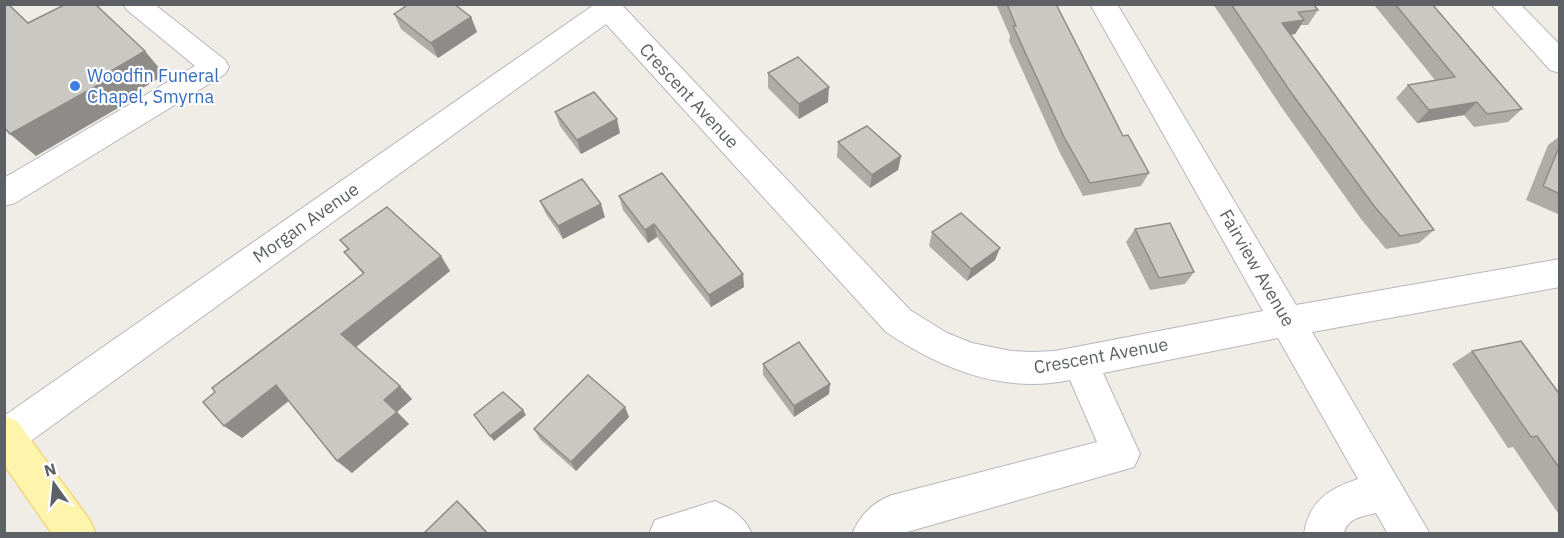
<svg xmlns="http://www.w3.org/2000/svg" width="1564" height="538" font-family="'IBM Plex Sans',sans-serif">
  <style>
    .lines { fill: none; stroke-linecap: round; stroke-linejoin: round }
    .minor-casing { stroke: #b5b7bc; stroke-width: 2 }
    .major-casing { stroke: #f0cc5d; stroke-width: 2 }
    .minor { fill: #fff; fill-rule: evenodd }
    .major { fill: #fef4ab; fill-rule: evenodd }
    .wall { fill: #aeaca7 }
    .shaded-wall { fill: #8d8c88 }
    .building { fill: #cac8c2; stroke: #8d8c88; stroke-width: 1.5 }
    .shop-dot { fill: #3f7fe0; stroke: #fff; stroke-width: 2 }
    .labels { text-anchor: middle; stroke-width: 4.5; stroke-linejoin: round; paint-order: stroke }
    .shop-label { font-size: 18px; fill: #366cbe; stroke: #fff; text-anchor: start }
    .street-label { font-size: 18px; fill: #5d6065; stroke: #fff }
  </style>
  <rect width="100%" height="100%" fill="#efede5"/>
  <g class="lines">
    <g class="minor-casing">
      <path id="minor" d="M123 4H154L225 60 229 67 225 74 15 203 4 206V178L195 66 127 10Z
        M595 4H621L910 310 947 333 972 343 1011 351 1032 352 1055 351 1263 311 1090 4H1117L1296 305 1560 259V287L1312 332 1430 534H1388L1376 513C1364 516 1346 518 1344 534H1304C1309 501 1328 489 1358 479L1278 338 1103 373 1140 454 1134 467 900 534H852C860 515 873 502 892 495L1097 442 1070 380C1003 394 941 369 886 332L606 24 17 451 4 456V416Z
        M1491 4H1520L1560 45V73L1550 70Z
        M715 501C732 509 744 516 752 534H649L655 520Z"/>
    </g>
    <g class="major-casing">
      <path id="major" d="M4 416 17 421 90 520 96 534H52L4 465Z"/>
    </g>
    <use href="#minor" class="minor"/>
    <use href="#major" class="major"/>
  </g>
  <path class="wall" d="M996 4H1056L1123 136 1149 173 1141 186 1083 196 1059 151 1009 41 1010 36Z
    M1213 4H1313L1318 10 1308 25H1301L1295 34 1290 35 1434 230 1419 243 1386 249 1361 219 1282 108Z
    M1376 4H1432L1522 109 1508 122 1474 127 1464 115 1417 123 1396 98 1408 85 1435 80 1375 6Z
    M394 14 471 17 477 32 438 58 401 29Z
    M768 73 828 102 799 119 768 88Z
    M555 112 620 133 581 154 560 126Z
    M1560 136V215L1526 200 1548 145Z
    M838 142 901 156 898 170 870 188 837 157Z
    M619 196 744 287 711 307 657 237 648 243 623 210Z
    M540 201 605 217 563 239 546 214Z
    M1135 229 1194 272 1185 284 1150 290 1126 242Z
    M932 232 995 260 967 281 929 246Z
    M340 240 441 256 450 271 356 347 400 386 412 399 397 412 409 424 352 473 289 401 242 438 363 274 344 252 348 250Z
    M1472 351 1560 395V516L1513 447 1508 448 1452 364Z
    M763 364 829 394 794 417 763 375Z
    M625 407 629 417 576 471 540 439 534 429Z"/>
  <path class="shaded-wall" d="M471 17 477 32 438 58 431 43Z
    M1304 20 1295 34 1272 38 1282 23Z
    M145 51 165 75 127 97 130 101 36 156 10 134 104 75Z
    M829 87 828 102 799 119V104Z
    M1477 102 1464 115 1417 123 1429 110Z
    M617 119 620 133 581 154 577 140Z
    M901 156 898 170 870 188 872 175Z
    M601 204 605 217 563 239 558 226Z
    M654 224 657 237 648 243 645 230Z
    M1000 248 995 260 967 281 971 269Z
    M441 256 450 271 355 348 341 334Z
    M743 274 744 287 711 307 709 295Z
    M830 384 829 394 794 417V406Z
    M276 385 292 398 242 438 224 426Z
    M400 386 412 399 397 412 409 424 352 473 337 461 384 400Z
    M625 407 629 417 576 471 571 462Z
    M523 410 526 415 494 441 490 436Z
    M457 501 466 509 489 534H488Z"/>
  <path class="building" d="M4 4H8L28 23 66 4H95L145 51 104 75 109 79 10 134 4 127Z
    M409 4H454L471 17 431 43 394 14Z
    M1007 4H1056L1123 136 1128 135 1149 173 1090 183 1064 137 1013 26H1016Z
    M1231 4H1313L1318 10 1298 12 1304 20 1282 23 1434 230 1400 236 1374 206 1292 94Z
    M1395 4H1432L1522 109 1487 114 1477 102 1429 110 1408 85 1455 77Z
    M798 57 829 87 799 104 768 73Z
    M594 92 617 119 577 140 555 112Z
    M867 126 901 156 872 175 838 142Z
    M1560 145V194L1543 186Z
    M662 173 743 274 709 295 654 224 645 230 619 196Z
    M582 179 601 204 558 226 540 201Z
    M387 207 441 256 341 334 400 386 384 400 397 412 337 461 276 385 224 426 203 402 215 392 212 388 364 273 344 252 349 249 340 240Z
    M961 213 1000 248 971 269 932 232Z
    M1170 223 1194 272 1159 278 1135 229Z
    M1521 341 1560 395V469L1537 436 1531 437 1472 351Z
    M799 342 830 384 794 406 763 364Z
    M588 375 625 407 571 462 534 429Z
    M503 392 523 410 490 436 474 415Z
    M457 501 488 534H423Z"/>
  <circle class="shop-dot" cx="75" cy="86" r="6"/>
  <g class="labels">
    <g class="shop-label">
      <text x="87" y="82">Woodfin Funeral<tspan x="87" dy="21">Chapel, Smyrna</tspan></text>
    </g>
    <g class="street-label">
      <text transform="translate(689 96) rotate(47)" y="6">Crescent Avenue</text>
      <text transform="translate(306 223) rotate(-35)" y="6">Morgan Avenue</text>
      <text transform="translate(1257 268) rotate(60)" y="6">Fairview Avenue</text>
      <text transform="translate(1101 356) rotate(-10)" y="6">Crescent Avenue</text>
    </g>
  </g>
  <rect width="1564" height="538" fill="none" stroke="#5d6065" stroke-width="12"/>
  <g transform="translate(54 484) rotate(345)" stroke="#ffffff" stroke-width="4.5" paint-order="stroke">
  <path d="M0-4.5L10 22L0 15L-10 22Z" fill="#5d6065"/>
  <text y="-9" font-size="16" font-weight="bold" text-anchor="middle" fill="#5d6065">N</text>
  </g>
</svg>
